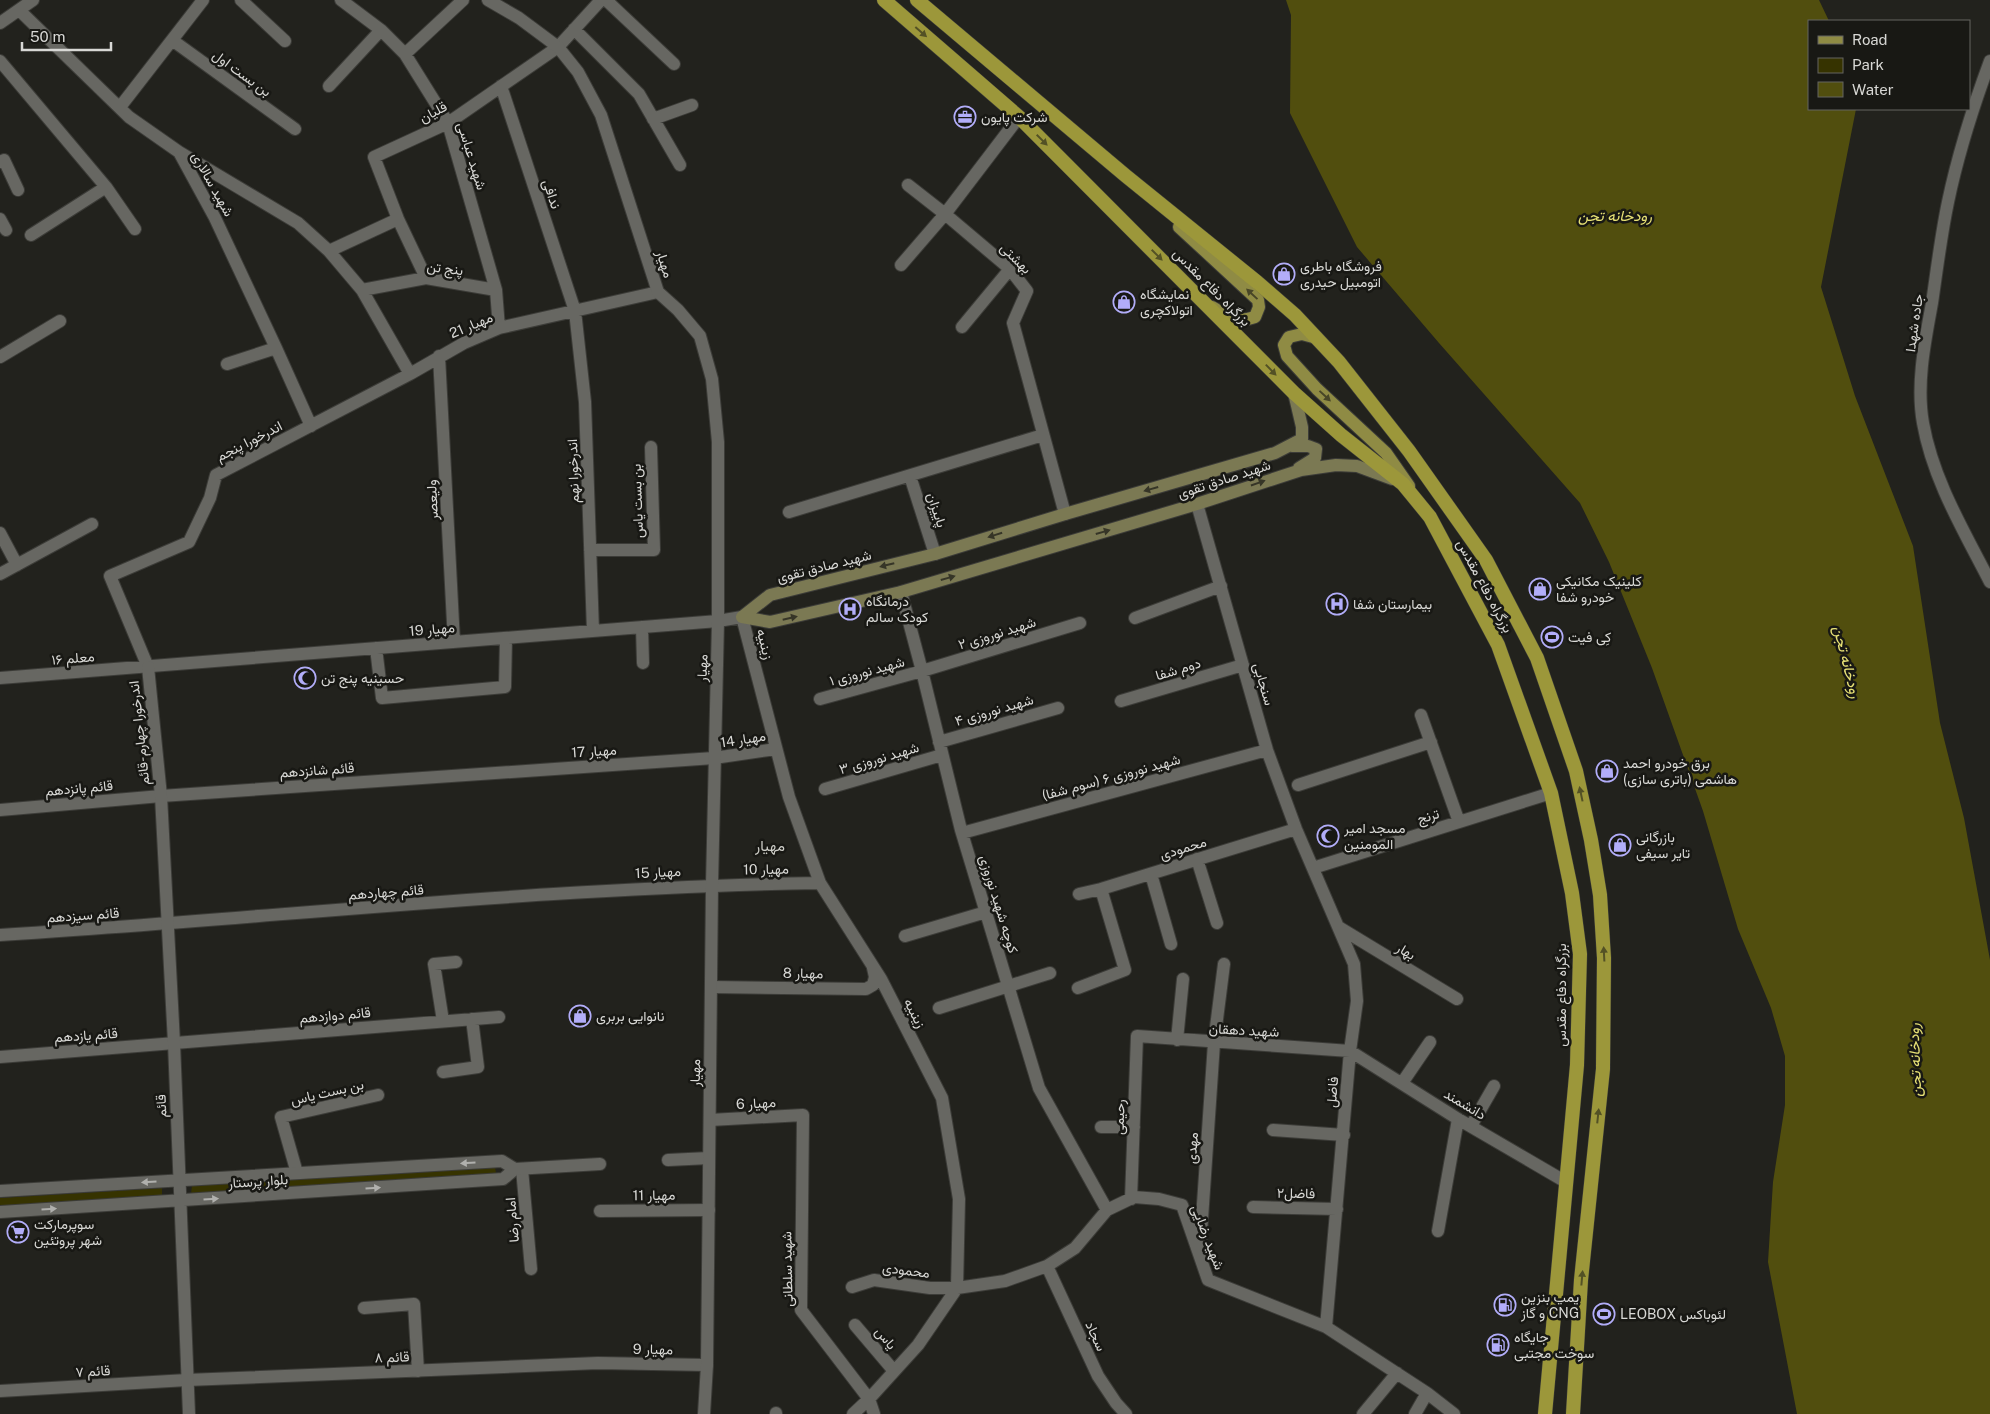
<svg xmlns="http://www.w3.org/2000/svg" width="1990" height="1414" font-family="'Public Sans',Vazirmatn,sans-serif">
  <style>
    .green { fill: #363300 }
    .water { fill: #514e0e }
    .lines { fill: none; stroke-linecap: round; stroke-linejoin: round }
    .minor-casing { stroke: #3c3c38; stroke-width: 14 }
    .tertiary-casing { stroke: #3c3c38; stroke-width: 14 }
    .secondary-casing { stroke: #3c3c38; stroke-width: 14 }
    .primary-casing { stroke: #3c3c38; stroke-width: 14 }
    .trunk-casing { stroke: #3c3c38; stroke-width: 15 }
    .minor { stroke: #676762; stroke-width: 12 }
    .tertiary { stroke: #676762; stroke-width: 12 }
    .secondary { stroke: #7b7953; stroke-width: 12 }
    .primary { stroke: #8f8b44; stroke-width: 12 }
    .trunk { stroke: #9c973a; stroke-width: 14 }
    .oneway { fill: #535125 }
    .oneway2 { fill: #484627 }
    .oneway3 { fill: #363527 }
    .oneway4 { fill: #b0b0ad }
    .labels { text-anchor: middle; stroke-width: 5; stroke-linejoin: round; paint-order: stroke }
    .street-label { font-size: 14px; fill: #d8d8d5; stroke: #181814 }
    .poi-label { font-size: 14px; fill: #d8d8d5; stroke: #181814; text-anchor: start }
    .water-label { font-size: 15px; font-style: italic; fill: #e7e175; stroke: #181814 }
    .neighbourhood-label { font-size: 15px; fill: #cecec8; stroke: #181814 }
  </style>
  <rect width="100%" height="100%" fill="#22221d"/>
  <path class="green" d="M495 1167 496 1173 191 1194 192 1185Z
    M162 1188V1199L0 1207V1198Z"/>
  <path class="water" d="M1286 0H1819L1829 21H1809V109H1856L1821 287 1855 396 1913 546 1940 723 1964 818 1990 960V1414H1797L1768 1262 1773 1182 1785 1105V1056L1771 1008 1738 929 1703 811 1652 668 1609 562 1580 503 1439 343 1357 247 1290 113 1291 15Z"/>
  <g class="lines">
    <g class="minor-casing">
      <path id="minor" d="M241 0 285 41
        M341 0 381 30 405 54 448 123 496 290 499 328
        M606 0 674 64
        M19 10 129 117 179 152 215 218 276 348 311 426
        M0 23 33 0
        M574 29 639 94 680 165
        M172 40 295 129
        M405 54 463 0
        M0 61 106 187 135 229
        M329 86 381 30
        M501 86 575 311 585 402 593 631
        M120 107 203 0
        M1019 117 945 214 1010 269 1027 291 1013 323 1065 514
        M653 119 692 105
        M179 152 298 223 329 251 362 290 410 374
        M0 162 4 160 18 190
        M0 219 6 230
        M31 235 106 187
        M329 251 398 219
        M901 265 945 214 908 185
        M426 278 398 219 374 157 448 123 558 47 601 0
        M362 290 426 278 496 290
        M962 327 1010 269
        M439 356 454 642
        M0 357 60 321
        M227 364 276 348
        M910 476 935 554
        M1197 504 1267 750 1296 829 1354 964 1357 1001 1350 1051 1326 1327
        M789 512 1043 435
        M0 533 17 565
        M590 550H654L651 447
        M0 574 92 524
        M901 592 922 671 961 830 1039 1088 1107 1210
        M1135 618 1221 586
        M642 627 643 663
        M376 648 382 698 505 687 506 638
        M148 667 110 576 189 542 210 498 216 475 410 374 464 343 499 328 658 292
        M0 678 718 621 742 617 789 797 820 883 881 979 942 1098 959 1199 957 1288 918 1345 869 1399 874 1414
        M820 699 922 671 1080 623
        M1121 701 1243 665
        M1421 715 1459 822
        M939 742 1058 708
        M1298 785 1431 742
        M825 789 942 755
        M0 810 161 796 714 758 776 749
        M962 833 1267 750
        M1197 859 1217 923
        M1313 868 1551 793
        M1151 874 1171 944
        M1079 894 1101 889 1296 829
        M1340 928 1457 999
        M0 935C273 918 546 887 820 883
        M905 936 986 912
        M711 987 866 989 873 985 875 977 873 968
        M1078 988 1125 970 1101 889
        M939 1008 1050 973
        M443 1021 434 964 456 962
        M1177 1040 1183 979
        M0 1057 499 1017
        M443 1072 478 1067 472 1019
        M1402 1083 1430 1042
        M710 1120 803 1115 801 1310 869 1399 853 1414
        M1471 1126 1494 1086
        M1101 1127H1134
        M1273 1130 1344 1135
        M668 1160 709 1158
        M522 1169 531 1269
        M297 1173 281 1117 378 1095
        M1131 1199 1137 1036 1350 1051 1458 1119 1566 1182
        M1253 1207 1337 1209
        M600 1211 709 1210
        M1438 1231 1458 1119
        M1200 1248 1214 1043 1224 964
        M1047 1266 1098 1376 1116 1403 1126 1414
        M852 1287 874 1280 930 1288H957L1005 1281 1047 1266 1075 1248 1107 1210 1134 1197 1159 1199 1182 1205 1208 1280 1326 1327 1427 1393 1454 1414
        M364 1308 414 1304 418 1371
        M855 1325 894 1371
        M0 1391 187 1380 598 1363 707 1365
        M776 1413V1414
        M1363 1414 1397 1373
        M1415 1414 1427 1393"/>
    </g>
    <g class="tertiary-casing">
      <path id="tertiary" d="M488 0 519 18 558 47 578 72 601 115 658 292 678 310 700 336 712 379 718 442V621L712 885 707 1365 704 1414
        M1990 61C1973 107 1958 154 1948 202 1941 235 1937 269 1932 303 1925 341 1916 384 1923 423 1933 480 1964 531 1990 582
        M148 667 161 796 174 1043 189 1414
        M0 1191 502 1161 515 1169
        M0 1212 503 1179 515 1169 600 1164"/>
    </g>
    <g class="secondary-casing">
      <path id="secondary" d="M1292 446H1308L1316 449 1315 458 1299 468
        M742 617 770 622 901 592 1197 504 1301 470 1336 465 1357 466 1392 479
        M742 617 770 595 935 554 1065 514 1275 453 1302 439V427L1294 393"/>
    </g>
    <g class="primary-casing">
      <path id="primary" d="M1179 227 1258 300 1259 307 1255 317C1235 324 1229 317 1212 307
        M1313 337 1302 334 1289 337 1284 345 1287 356 1317 389 1386 453 1409 486"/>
    </g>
    <g class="trunk-casing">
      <path id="trunk" d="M884 0 1019 117 1294 393 1341 435 1403 484 1430 517 1498 645 1551 793 1572 893 1580 954 1577 1065 1545 1414
        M917 0 1126 176 1257 282 1295 315 1339 362 1409 451 1486 560 1537 658 1576 771 1591 840 1600 895 1604 958 1603 1069 1581 1280 1573 1414"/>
    </g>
    <use href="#minor" class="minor"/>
    <use href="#tertiary" class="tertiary"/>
    <use href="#secondary" class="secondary"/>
    <use href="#primary" class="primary"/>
    <use href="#trunk" class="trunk"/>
  </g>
  <defs><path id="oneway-solid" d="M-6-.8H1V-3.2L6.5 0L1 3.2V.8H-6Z" transform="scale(1.25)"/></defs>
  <g class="oneway">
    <use href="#oneway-solid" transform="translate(921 32) rotate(41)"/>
    <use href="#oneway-solid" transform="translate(1042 140) rotate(45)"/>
    <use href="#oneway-solid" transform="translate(1157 255) rotate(45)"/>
    <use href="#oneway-solid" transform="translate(1271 370) rotate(46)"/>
    <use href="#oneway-solid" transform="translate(1581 794) rotate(-102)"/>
    <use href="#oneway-solid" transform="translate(1604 954) rotate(-93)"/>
    <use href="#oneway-solid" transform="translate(1598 1116) rotate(-84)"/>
    <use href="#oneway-solid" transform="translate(1582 1278) rotate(-85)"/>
  </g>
  <g class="oneway2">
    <use href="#oneway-solid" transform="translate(1252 294) rotate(-137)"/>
    <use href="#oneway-solid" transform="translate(1325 396) rotate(43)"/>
  </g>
  <g class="oneway3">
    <use href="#oneway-solid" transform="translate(1258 483) rotate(-19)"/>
    <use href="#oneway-solid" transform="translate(1151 489) rotate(164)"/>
    <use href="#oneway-solid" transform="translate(1103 532) rotate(-16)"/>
    <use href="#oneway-solid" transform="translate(995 535) rotate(163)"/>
    <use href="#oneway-solid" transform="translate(887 565) rotate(166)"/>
    <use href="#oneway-solid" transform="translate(948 578) rotate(-16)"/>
    <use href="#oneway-solid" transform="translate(790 618) rotate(-13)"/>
  </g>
  <g class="oneway4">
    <use href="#oneway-solid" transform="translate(468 1163) rotate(177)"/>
    <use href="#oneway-solid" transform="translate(149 1182) rotate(177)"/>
    <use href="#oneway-solid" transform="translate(373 1188) rotate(-4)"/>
    <use href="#oneway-solid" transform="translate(211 1199) rotate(-4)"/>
    <use href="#oneway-solid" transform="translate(49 1209) rotate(-3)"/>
  </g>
  <defs>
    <g id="office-ring" transform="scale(1.125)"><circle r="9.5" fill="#181814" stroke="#b2adf9" stroke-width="1.5"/><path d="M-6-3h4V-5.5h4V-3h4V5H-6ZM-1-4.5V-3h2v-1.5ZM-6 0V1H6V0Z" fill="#b2adf9"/></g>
    <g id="shop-ring" transform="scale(1.125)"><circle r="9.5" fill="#181814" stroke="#b2adf9" stroke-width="1.5"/><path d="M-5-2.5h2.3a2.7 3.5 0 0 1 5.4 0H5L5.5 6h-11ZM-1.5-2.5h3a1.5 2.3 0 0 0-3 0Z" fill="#b2adf9"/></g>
    <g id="hospital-ring" transform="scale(1.125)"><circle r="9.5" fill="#181814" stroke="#b2adf9" stroke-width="1.5"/><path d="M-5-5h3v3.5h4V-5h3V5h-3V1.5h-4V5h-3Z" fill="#b2adf9"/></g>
    <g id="stadium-ring" transform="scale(1.125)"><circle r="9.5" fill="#181814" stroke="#b2adf9" stroke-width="1.5"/><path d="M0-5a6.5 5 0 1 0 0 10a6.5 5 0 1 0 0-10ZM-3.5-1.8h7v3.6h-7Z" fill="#b2adf9"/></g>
    <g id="mosque-ring" transform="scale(1.125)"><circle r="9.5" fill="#181814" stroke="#b2adf9" stroke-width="1.5"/><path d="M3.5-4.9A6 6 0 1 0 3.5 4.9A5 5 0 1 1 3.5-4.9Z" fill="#b2adf9"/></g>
    <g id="supermarket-ring" transform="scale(1.125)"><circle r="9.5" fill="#181814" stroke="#b2adf9" stroke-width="1.5"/><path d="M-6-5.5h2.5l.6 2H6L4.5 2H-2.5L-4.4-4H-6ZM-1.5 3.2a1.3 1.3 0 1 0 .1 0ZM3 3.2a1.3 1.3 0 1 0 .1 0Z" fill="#b2adf9"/></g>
    <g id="fuel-ring" transform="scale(1.125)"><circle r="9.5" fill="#181814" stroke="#b2adf9" stroke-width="1.5"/><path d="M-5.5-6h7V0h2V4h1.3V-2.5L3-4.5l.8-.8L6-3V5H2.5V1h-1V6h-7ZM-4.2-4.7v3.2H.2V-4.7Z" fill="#b2adf9"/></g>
  </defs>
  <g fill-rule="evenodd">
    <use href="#office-ring" x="965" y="117"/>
    <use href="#shop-ring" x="1284" y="274"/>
    <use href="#shop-ring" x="1124" y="302"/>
    <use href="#shop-ring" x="1540" y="589"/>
    <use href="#hospital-ring" x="1337" y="604"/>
    <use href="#hospital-ring" x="850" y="609"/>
    <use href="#stadium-ring" x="1552" y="637"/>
    <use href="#mosque-ring" x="305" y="678"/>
    <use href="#shop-ring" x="1607" y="771"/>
    <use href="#mosque-ring" x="1328" y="836"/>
    <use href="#shop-ring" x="1620" y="845"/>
    <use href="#shop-ring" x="580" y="1016"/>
    <use href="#supermarket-ring" x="18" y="1232"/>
    <use href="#fuel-ring" x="1505" y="1305"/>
    <use href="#stadium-ring" x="1604" y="1314"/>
    <use href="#fuel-ring" x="1498" y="1345"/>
  </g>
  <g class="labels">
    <g class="street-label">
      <text transform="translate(242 73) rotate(36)" y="5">بن بست اول</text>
      <text transform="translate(433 112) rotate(-28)" y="5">قلیان</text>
      <text transform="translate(472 156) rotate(73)" y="5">شهید عباسی</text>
      <text transform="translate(213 184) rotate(61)" y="5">شهید سالاری</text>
      <text transform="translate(552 194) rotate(72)" y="5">ندافی</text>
      <text transform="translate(1016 258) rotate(45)" y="5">بهشتی</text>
      <text transform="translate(665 264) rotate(72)" y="5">مهیار</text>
      <text transform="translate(445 268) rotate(7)" y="5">پنج تن</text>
      <text transform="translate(1212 287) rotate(45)" y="5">بزرگراه دفاع مقدس</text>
      <text transform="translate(1914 323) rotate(-82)" y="5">جاده شهدا</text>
      <text transform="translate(471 325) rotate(-23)" y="5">مهیار 21</text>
      <text transform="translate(249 441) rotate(-27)" y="5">اندرخورا پنجم</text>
      <text transform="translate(573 471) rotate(-92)" y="5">اندرخورا نهم</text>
      <text transform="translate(1224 479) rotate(-18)" y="5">شهید صادق تقوی</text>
      <text transform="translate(432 500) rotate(-93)" y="5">ولیعصر</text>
      <text transform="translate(637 501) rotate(-92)" y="5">بن بست یاس</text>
      <text transform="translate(937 510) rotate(72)" y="5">پاییزان</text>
      <text transform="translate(824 566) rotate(-14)" y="5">شهید صادق تقوی</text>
      <text transform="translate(1485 586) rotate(62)" y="5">بزرگراه دفاع مقدس</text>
      <text transform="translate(432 629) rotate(-5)" y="5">مهیار 19</text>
      <text transform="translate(997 633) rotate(-17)" y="5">شهید نوروزی ۲</text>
      <text transform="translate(765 644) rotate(76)" y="5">زینبیه</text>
      <text transform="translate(73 658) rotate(-5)" y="5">معلم ۱۶</text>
      <text transform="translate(702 668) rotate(-88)" y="5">مهیار</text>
      <text transform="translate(1178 669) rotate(-17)" y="5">دوم شفا</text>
      <text transform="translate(867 671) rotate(-15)" y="5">شهید نوروزی ۱</text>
      <text transform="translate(1264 684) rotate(74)" y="5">سنجابی</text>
      <text transform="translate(994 710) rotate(-16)" y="5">شهید نوروزی ۴</text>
      <text transform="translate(139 733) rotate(-96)" y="5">اندرخورا چهارم-قائم</text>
      <text transform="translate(743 739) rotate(-9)" y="5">مهیار 14</text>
      <text transform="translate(594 751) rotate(-4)" y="5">مهیار 17</text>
      <text transform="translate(879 758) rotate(-16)" y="5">شهید نوروزی ۳</text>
      <text transform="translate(317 770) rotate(-4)" y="5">قائم شانزدهم</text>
      <text transform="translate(1111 777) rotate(-15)" y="5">شهید نوروزی ۶ (سوم شفا)</text>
      <text transform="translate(79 788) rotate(-5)" y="5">قائم پانزدهم</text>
      <text transform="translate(1428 816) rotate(-17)" y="5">ترنج</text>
      <text transform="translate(1183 848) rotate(-17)" y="5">محمودی</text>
      <text transform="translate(766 869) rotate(-1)" y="5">مهیار 10</text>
      <text transform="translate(658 872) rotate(-3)" y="5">مهیار 15</text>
      <text transform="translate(386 892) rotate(-4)" y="5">قائم چهاردهم</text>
      <text transform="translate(999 904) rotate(73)" y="5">کوچه شهید نوروزی</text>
      <text transform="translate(83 915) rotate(-4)" y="5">قائم سیزدهم</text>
      <text transform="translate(1406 951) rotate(31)" y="5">بهار</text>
      <text transform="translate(803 973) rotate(1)" y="5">مهیار 8</text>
      <text transform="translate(1561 995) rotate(-90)" y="5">بزرگراه دفاع مقدس</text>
      <text transform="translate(915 1013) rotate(63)" y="5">زینبیه</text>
      <text transform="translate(335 1015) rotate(-5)" y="5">قائم دوازدهم</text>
      <text transform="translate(1244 1030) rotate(3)" y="5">شهید دهقان</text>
      <text transform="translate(86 1035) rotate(-4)" y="5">قائم یازدهم</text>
      <text transform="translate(695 1073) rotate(-89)" y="5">مهیار</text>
      <text transform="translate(327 1092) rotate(-13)" y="5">بن بست یاس</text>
      <text transform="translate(1332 1092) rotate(-86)" y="5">فاضل</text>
      <text transform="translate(756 1103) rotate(-3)" y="5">مهیار 6</text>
      <text transform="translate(1465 1104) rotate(31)" y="5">دانشمند</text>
      <text transform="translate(161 1106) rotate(-92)" y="5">قائم</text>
      <text transform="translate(1119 1117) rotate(-88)" y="5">رحیمی</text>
      <text transform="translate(1192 1148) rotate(-86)" y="5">مهدی</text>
      <text transform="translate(258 1181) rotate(-4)" y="5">بلوار پرستار</text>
      <text transform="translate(1296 1193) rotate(1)" y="5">فاضل۲</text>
      <text transform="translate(654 1195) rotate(-1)" y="5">مهیار 11</text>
      <text transform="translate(512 1220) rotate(-95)" y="5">امام رضا</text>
      <text transform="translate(1208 1237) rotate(69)" y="5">شهید رضایی</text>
      <text transform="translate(787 1269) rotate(-91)" y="5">شهید سلطانی</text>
      <text transform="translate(906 1270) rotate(7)" y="5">محمودی</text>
      <text transform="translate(1096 1336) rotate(65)" y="5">سجاد</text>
      <text transform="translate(886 1338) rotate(50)" y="5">یاس</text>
      <text transform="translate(653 1349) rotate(1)" y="5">مهیار 9</text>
      <text transform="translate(392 1357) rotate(-2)" y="5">قائم ٨</text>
      <text transform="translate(93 1371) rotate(-3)" y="5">قائم ٧</text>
    </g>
    <g class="poi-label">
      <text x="981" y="122">شرکت پایون</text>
      <text x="1300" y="271">فروشگاه باطری<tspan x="1300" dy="16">اتومبیل حیدری</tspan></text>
      <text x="1140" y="299">نمایشگاه<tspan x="1140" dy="16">اتولاکچری</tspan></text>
      <text x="1556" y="586">کلینیک مکانیکی<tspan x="1556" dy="16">خودرو شفا</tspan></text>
      <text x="866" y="606">درمانگاه<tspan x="866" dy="16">کودک سالم</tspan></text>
      <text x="1353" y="609">بیمارستان شفا</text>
      <text x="1568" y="642">کِی فیت</text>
      <text x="321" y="683">حسینیه پنج تن</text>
      <text x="1623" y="768">برق خودرو احمد<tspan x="1623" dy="16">هاشمی (باتری سازی)</tspan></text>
      <text x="1344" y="833">مسجد امیر<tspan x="1344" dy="16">المومنین</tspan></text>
      <text x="1636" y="842">بازرگانی<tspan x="1636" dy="16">تایر سیفی</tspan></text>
      <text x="596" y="1021">نانوایی بربری</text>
      <text x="34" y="1229">سوپرمارکت<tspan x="34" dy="16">شهر پروتئین</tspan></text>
      <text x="1521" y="1302">پمپ بنزین<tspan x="1521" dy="16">و گاز CNG</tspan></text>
      <text x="1620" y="1319">LEOBOX لئوباکس</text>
      <text x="1514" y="1342">جایگاه<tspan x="1514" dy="16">سوخت مجتبی</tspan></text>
    </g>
    <g class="water-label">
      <text x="1615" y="221">رودخانه تجن</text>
      <text transform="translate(1847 662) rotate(76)" y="5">رودخانه تجن</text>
      <text transform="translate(1915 1060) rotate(-92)" y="5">رودخانه تجن</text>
    </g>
    <g class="neighbourhood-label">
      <text x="770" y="851">مهیار</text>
    </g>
  </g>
  <rect x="1808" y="20" width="162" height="90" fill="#181814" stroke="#656561"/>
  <rect x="1818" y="36" width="25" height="8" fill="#8f8b44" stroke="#656561"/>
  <text x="1852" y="45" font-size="15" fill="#d8d8d5">Road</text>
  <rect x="1818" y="58" width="25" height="15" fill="#363300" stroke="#656561"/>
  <text x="1852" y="70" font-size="15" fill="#d8d8d5">Park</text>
  <rect x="1818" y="82" width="25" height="15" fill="#514e0e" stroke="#656561"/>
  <text x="1852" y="95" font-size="15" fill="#d8d8d5">Water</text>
  <path d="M22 42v8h89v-8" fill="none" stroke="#d8d8d5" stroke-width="2.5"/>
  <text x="30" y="42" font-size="15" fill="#d8d8d5" stroke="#181814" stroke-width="4" paint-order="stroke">50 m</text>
</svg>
